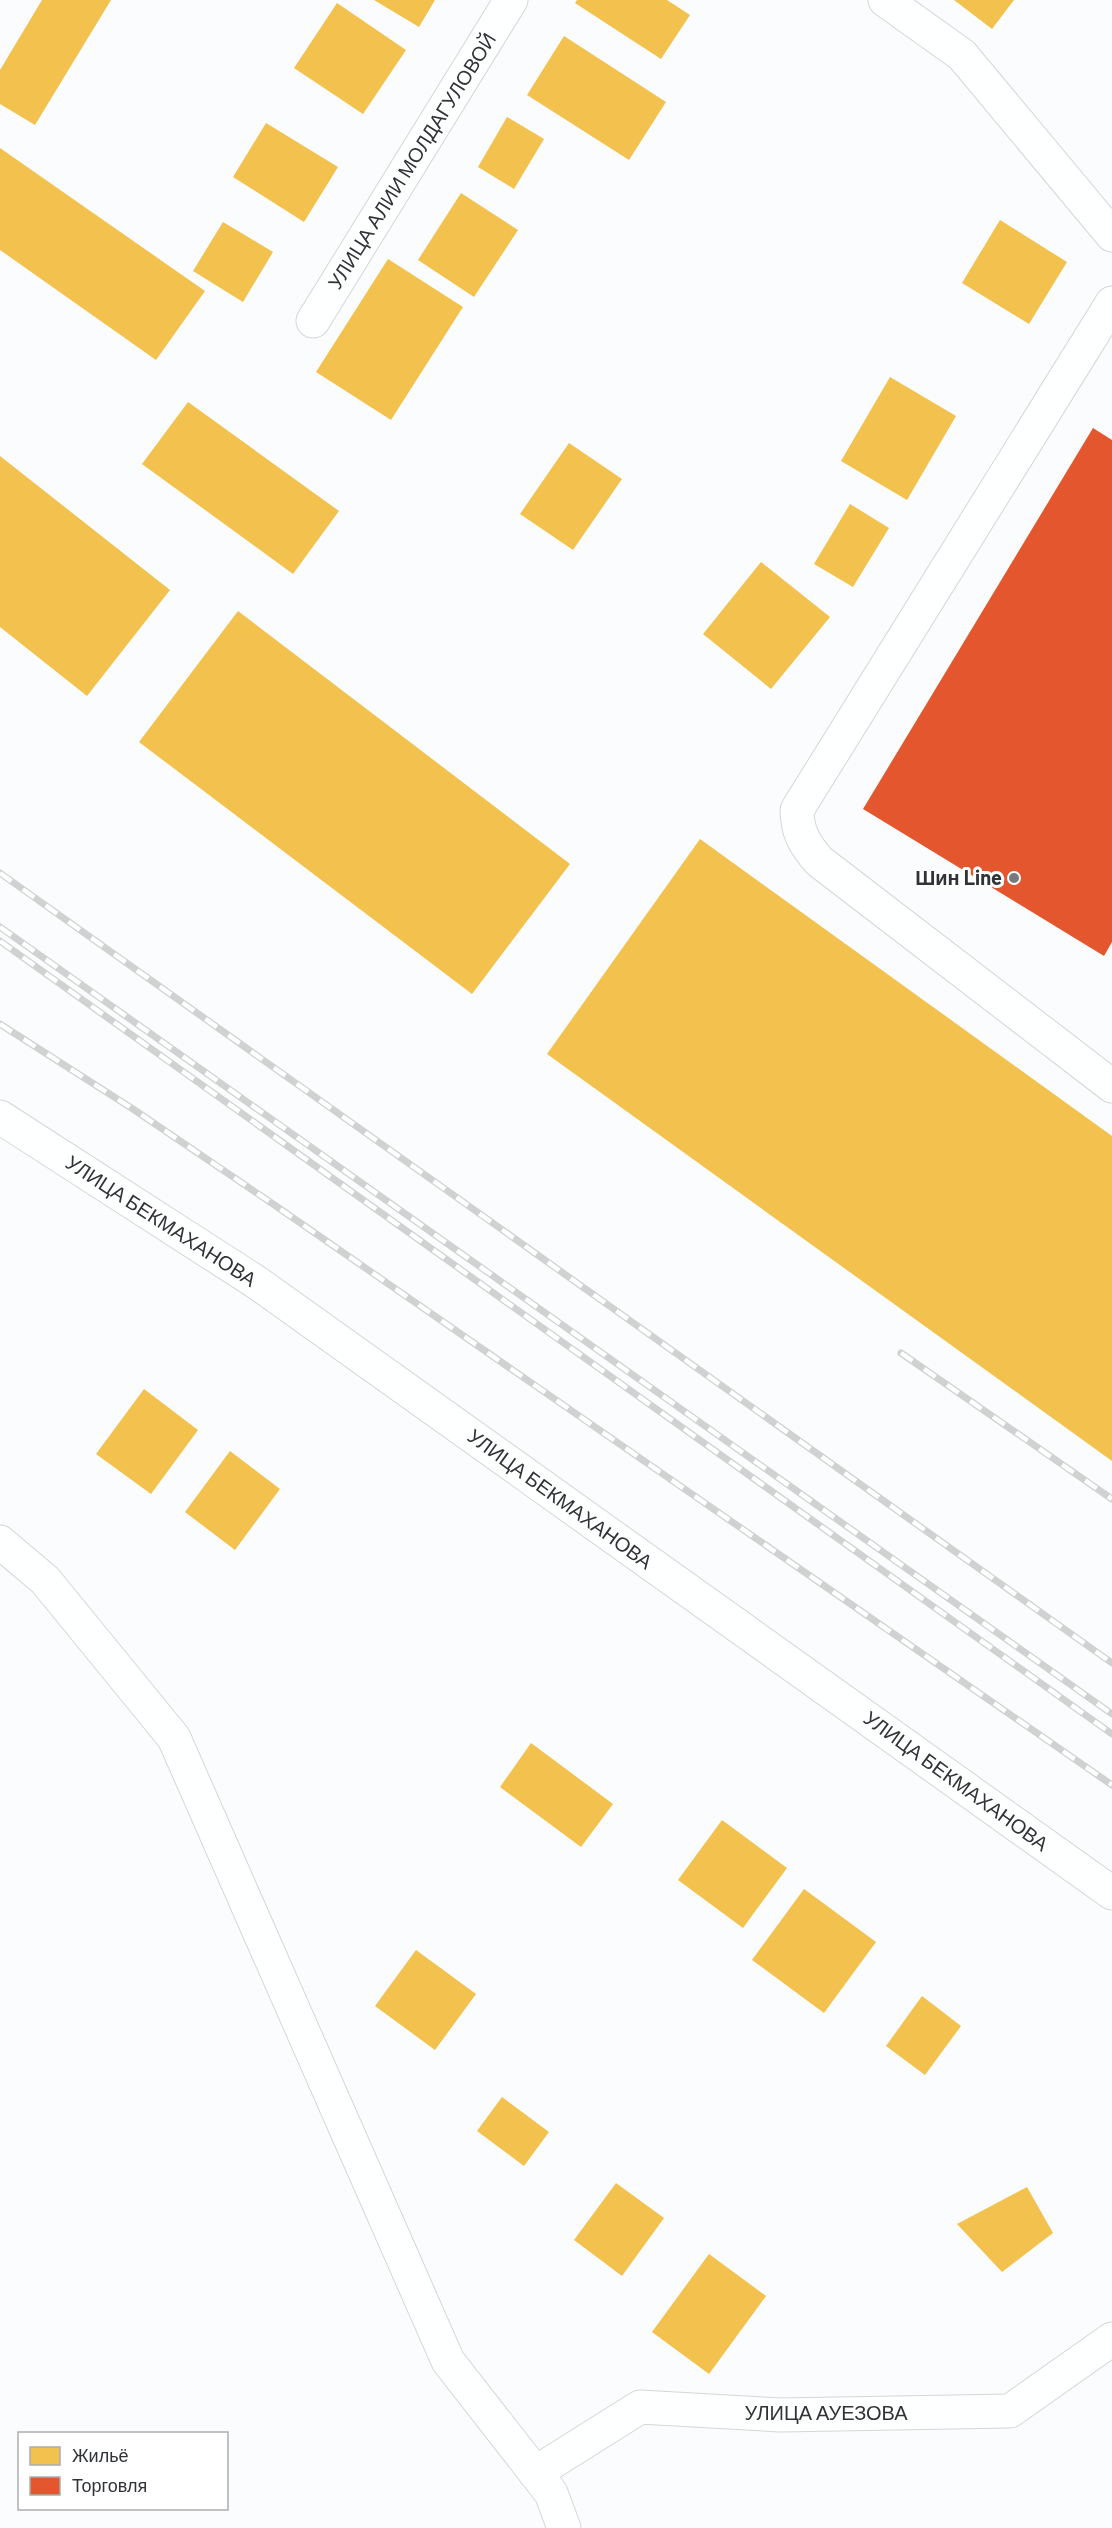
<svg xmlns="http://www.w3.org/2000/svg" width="1112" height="2528" font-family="Barlow,sans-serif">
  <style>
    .homes { fill: #f2c14e }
    .shops { fill: #e4572e }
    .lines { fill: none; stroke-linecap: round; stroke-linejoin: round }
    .minor-casing { stroke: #d4d6d8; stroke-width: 35 }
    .minor { stroke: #feffff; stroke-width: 33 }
    .rail-casing { stroke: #d0d1d1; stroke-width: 7 }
    .rail { stroke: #fff; stroke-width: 4.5; stroke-dasharray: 14; stroke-linecap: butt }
    .poi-dot { fill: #77797c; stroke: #fff; stroke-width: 2 }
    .labels { text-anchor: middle; stroke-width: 6; stroke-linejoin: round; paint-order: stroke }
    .street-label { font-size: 20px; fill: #303337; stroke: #fff }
    .poi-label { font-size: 20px; font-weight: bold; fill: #303337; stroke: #fff; text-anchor: end }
  </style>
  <rect width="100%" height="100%" fill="#fbfcfd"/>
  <path class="homes" d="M42 0H111L35 125 0 104V70Z
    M374 0H435L419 27Z
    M577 0H667L690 15 661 59 575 3Z
    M954 0H1014L992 29Z
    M337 3 406 50 363 114 294 68Z
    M564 36 666 102 629 160 527 95Z
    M507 117 544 139 514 189 478 167Z
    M266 123 338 167 304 222 233 177Z
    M0 148 205 291 156 360 0 250Z
    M461 193 518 230 474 297 418 260Z
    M1000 220 1067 262 1029 324 962 283Z
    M223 222 273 252 243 302 193 271Z
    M388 259 463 307 391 420 316 372Z
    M890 377 956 416 907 500 841 461Z
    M188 402 339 511 293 574 142 464Z
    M569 443 622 479 573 550 520 514Z
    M0 456 170 590 87 696 0 627Z
    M850 504 889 528 853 587 814 564Z
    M761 562 830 617 771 689 703 634Z
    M238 611 570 864 472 994 139 742Z
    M700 839 1112 1136V1461L547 1054Z
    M144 1389 198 1430 151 1494 96 1454Z
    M230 1451 280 1489 235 1550 185 1512Z
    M531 1743 613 1804 581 1847 500 1787Z
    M722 1820 787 1868 743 1928 678 1880Z
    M804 1889 876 1942 824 2013 752 1960Z
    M416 1950 476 1994 435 2050 375 2006Z
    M922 1996 961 2026 925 2075 886 2046Z
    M502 2097 549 2132 524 2166 477 2131Z
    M616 2183 664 2218 622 2276 574 2240Z
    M1027 2187 1053 2233 1002 2272 957 2224Z
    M709 2254 766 2296 709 2374 652 2332Z"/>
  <path class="shops" d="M1093 428 1112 440V942L1104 956 863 809Z"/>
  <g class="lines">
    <g class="minor-casing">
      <path id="minor" d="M885 0 962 55 1112 235
        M1112 303 797 810C797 832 805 845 819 861L1112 1086
        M313 321 511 0
        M0 1117 256 1282 1112 1893
        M0 1542 45 1580 174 1738 448 2361 551 2493 564 2528
        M535 2473 640 2407 780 2415 1010 2411 1112 2339"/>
    </g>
    <use href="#minor" class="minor"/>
    <g class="rail-casing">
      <path id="rail" d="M0 873 1112 1663
        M0 927 1112 1714
        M0 941 1112 1734
        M0 1024 133 1109 273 1204 1112 1785
        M901 1353 1112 1499"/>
    </g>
    <use href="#rail" class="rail"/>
  </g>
  <circle class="poi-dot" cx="1014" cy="878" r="6"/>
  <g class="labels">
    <g class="street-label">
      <text transform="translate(412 161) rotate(-58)" y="7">УЛИЦА АЛИИ МОЛДАГУЛОВОЙ</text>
      <text transform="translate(161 1221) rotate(33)" y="7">УЛИЦА БЕКМАХАНОВА</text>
      <text transform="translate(560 1499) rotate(36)" y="7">УЛИЦА БЕКМАХАНОВА</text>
      <text transform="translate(956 1781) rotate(36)" y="7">УЛИЦА БЕКМАХАНОВА</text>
      <text x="826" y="2420">УЛИЦА АУЕЗОВА</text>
    </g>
    <g class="poi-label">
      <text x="1002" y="885">Шин Line</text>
    </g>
  </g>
  <rect x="18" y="2432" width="210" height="78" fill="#ffffff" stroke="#acadaf" stroke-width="1.5"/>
  <rect x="30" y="2447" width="30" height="18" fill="#f2c14e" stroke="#acadaf" stroke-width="1.5"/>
  <text x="72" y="2462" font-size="18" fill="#303337">Жильё</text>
  <rect x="30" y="2477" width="30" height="18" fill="#e4572e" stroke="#acadaf" stroke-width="1.5"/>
  <text x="72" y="2492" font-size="18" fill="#303337">Торговля</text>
</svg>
